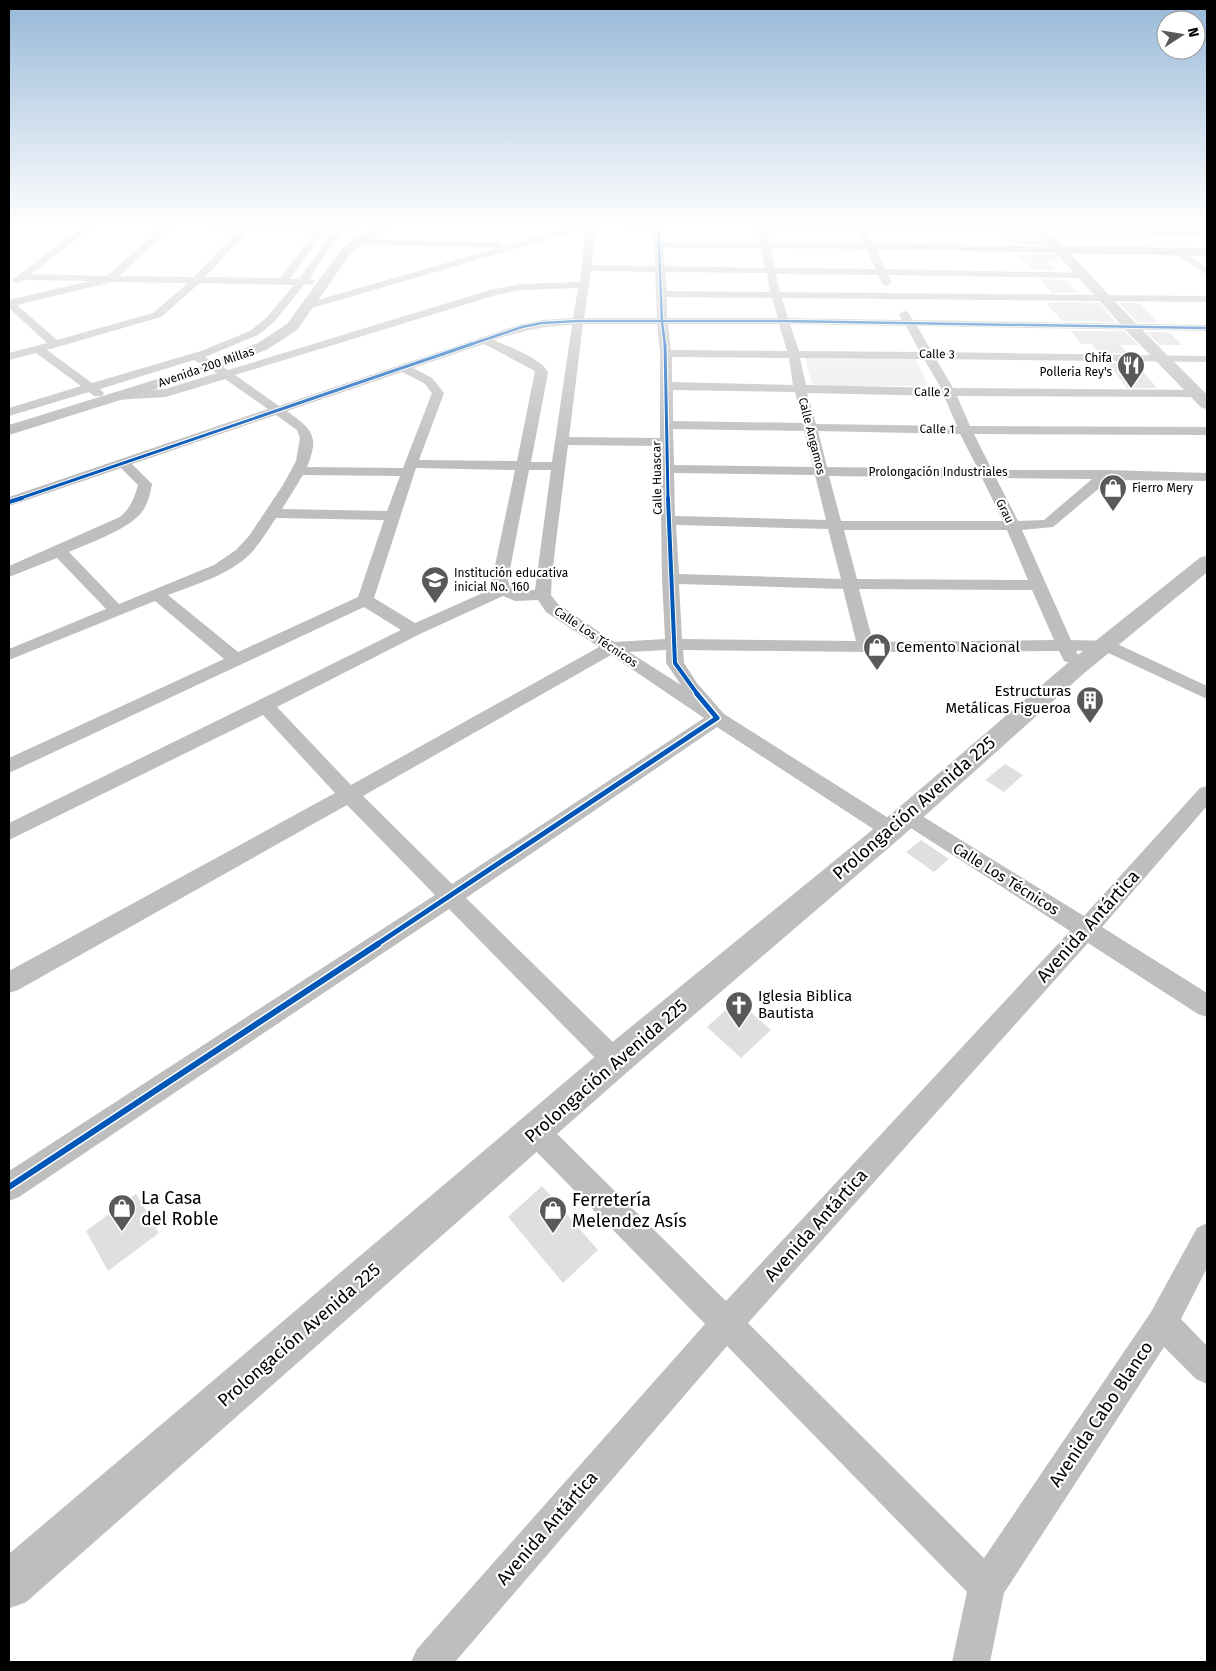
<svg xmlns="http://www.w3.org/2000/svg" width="1216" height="1671" font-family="'Fira Sans',sans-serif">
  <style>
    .green { fill: #ececec }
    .building { fill: #dfdfdf }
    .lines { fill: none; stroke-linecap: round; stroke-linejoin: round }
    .primary-casing { stroke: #dbdbdb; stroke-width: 1 }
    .street { fill: #bebebe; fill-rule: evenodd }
    .secondary { fill: #b8b8b8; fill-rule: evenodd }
    .primary { fill: #bebebe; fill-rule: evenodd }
    .cycleway-far4-casing { stroke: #fff; stroke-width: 4 }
    .cycleway-far3-casing { stroke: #fff; stroke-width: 5 }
    .cycleway-far2-casing { stroke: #fff; stroke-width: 6 }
    .cycleway-far1-casing { stroke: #fff; stroke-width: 8 }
    .cycleway-casing { stroke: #fff; stroke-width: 9 }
    .cycleway-far4 { stroke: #0057b8; stroke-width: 2.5 }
    .cycleway-far3 { stroke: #0057b8; stroke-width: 3 }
    .cycleway-far2 { stroke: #0057b8; stroke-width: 4 }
    .cycleway-far1 { stroke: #0057b8; stroke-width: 5 }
    .cycleway { stroke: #0057b8; stroke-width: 6 }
    .labels { text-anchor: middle; stroke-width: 4.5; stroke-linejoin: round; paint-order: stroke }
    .far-street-label { font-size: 12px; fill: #000; stroke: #fff }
    .far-poi-label { font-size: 12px; fill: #000; stroke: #fff; text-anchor: start }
    .poi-label { font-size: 15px; fill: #000; stroke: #fff; text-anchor: start }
    .street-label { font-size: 15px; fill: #000; stroke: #fff }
    .near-street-label { font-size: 18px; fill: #000; stroke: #fff }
    .near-poi-label { font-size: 18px; fill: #000; stroke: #fff; text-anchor: start }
  </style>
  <rect width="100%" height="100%" fill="#fff"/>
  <path class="green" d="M805 358 916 359 928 386H813Z"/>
  <path class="building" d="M1003 233 1036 234 1046 245 1010 244Z
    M1017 254 1055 255 1060 260H1048L1050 262H1048L1056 271 1031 270Z
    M1040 279 1065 280 1078 293H1052Z
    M1048 302 1099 303 1116 322 1062 321 1047 304H1049Z
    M1119 303H1139L1159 322H1137Z
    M1071 331H1125L1138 345H1120L1127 353H1099L1092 344H1081Z
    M1146 332H1169L1182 345H1160Z
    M1108 363H1136L1157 388H1127Z
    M1005 764 1023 775 1004 792 985 780Z
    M921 840 949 859 934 872 906 852Z
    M737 1000 771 1030 741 1058 707 1027Z
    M542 1186 598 1250 563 1283 508 1217Z
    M136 1194 159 1233 108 1271 86 1231Z"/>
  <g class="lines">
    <g class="primary-casing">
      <path id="primary" d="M1030 224H1042L1137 325 1207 395V409L1201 407 1127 331Z
        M1207 556V572L1084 673 901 837 627 1072 26 1602 9 1608V1554L603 1050 881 823 1068 663 1200 558Z"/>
    </g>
    <path class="street" d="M87 224H97L31 274 107 276 161 227H116L112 224H374L370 227 344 228 309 279 314 280V284L304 285 274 322 258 335 205 357 228 370 490 290 520 284 580 282 586 228 312 308H304L303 306 304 304 574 226 573 224H662L663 242 760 243 757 224H894L1207 229V235L866 229 873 243 1060 247 1065 250 1060 253 876 249 885 269 1086 273V277L1082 278 888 275 892 283 887 286 883 285 878 275 776 274 780 292 1207 296V302L782 298 788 318 902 320 899 314 904 311 908 312 913 320 1207 325V331L917 326 932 352 1207 356V362L936 359 953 388 1201 390 1203 393 1201 396 1197 397 957 396 970 426 1207 427V435L974 434 992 470H1107L1207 473V481L1109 480 1053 527 1022 530 1071 640 1111 641 1207 686V699L1102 650 1076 651 1079 657 1076 661 1070 663 1064 661 1059 651 866 652 683 650 684 663 697 683 724 714 898 824 902 830 898 836 891 838 884 836 717 727 466 898 624 1053 628 1061 624 1069 615 1073 606 1069 449 909 19 1197 9 1201V1171L435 895 347 805 18 990 9 993V971L335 793 263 715 9 840V823L401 630 364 607 9 773V758L224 659 155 601 9 660V649L106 609 57 558 9 577V566L120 517C131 507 134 499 138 485L121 468 9 506V497L268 409 225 379 166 397 117 400 111 396 117 392 165 389 217 373 194 360 100 389 104 393 102 396H94L89 392 9 416V408L81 386 36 353 9 360V353L47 343 9 308V300L90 281 23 280 17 283 12 280ZM172 227 241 228 194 277 119 276ZM595 227 654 228 655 266 592 265ZM251 228H317L280 278 205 277ZM326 229H335L299 279H290ZM857 229 863 243H770L767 230ZM663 248H761L765 268 665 266ZM771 248 866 249 876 269 775 268ZM591 271 655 272 657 318H584ZM665 272 767 273 770 292 667 291ZM112 282 188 283 153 313 57 340 17 305ZM200 283 294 285 266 318 250 331 201 351 92 383 47 350 161 317ZM578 288 573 318 542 320 518 325 279 406 235 375 496 295 520 290ZM667 297 772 298 778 318H667ZM583 324H657L660 353V438L569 437ZM668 324H779L787 351 671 350ZM790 324 906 326 920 352 799 351ZM572 325 552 462H531L548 373C545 360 507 346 494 340 522 331 543 326 572 325ZM484 344 535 371 517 461 419 460 444 393 432 378 413 368ZM672 357 789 358 793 385 672 382ZM800 358 924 359 941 388 806 385ZM402 372 424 383 432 393 403 468 307 467C320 436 312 429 287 411ZM673 390 795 392 803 423 673 421ZM807 393 944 396 957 426 816 424ZM276 415 297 430 300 438 296 461 283 485 249 536 236 550 214 565 119 604 69 552C89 543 127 530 141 513 148 505 150 494 152 484L132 464ZM673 429 804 431 813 467 674 465ZM818 431 960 434 978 469 827 467ZM568 445 660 446 662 579 665 639 614 642 558 604 551 595 552 574ZM416 468 515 470 492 580 494 588 415 623 374 598ZM529 470H551L535 590 518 591 510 587 508 580ZM674 473 815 475 826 520 675 516ZM303 475 400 476 387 511 282 509ZM829 476 982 478 1003 521H841ZM996 478 1092 479 1044 520 1018 521ZM276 518 384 520 358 597 238 652 168 595C196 584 230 575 251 553 261 542 268 530 276 518ZM676 525 828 529 841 579 679 574ZM844 530H1007L1028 580 857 579ZM679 584 843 589 856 641 682 639ZM859 589 1032 590 1054 640 873 642ZM503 596 515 601 538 600 546 612 599 647 351 785 277 707 420 634ZM666 650V663L681 685 629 652ZM611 655 704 718 452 884 363 796Z
      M356 239 498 242 503 245 498 248 353 244 351 242Z
      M1180 249 1207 268V275L1177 254V250Z
      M1207 786V806L1102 927 1207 993V1017L1198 1014 1088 943 748 1323 984 1558 1151 1312 1197 1228 1207 1223V1268L1181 1319 1207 1346V1384L1196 1379 1164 1347 1004 1593 990 1662H952L967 1592 727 1346 455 1662H411L417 1649 705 1324 525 1140 521 1131 525 1122 535 1118 545 1122 726 1301 1070 931 900 821 897 816 900 811 907 808 914 811 1084 916 1200 788Z"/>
    <path class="secondary" d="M379 224H393L351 253 297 330 268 349 219 369 9 435V425L209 363 258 343 287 324 343 247Z
      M1060 246 1207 248V256L1056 253 1054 250 1056 247Z"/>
    <use href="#primary" class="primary"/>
    <g class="cycleway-far4-casing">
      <path id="cycleway-far4" d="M658 224 662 322 665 345
        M469 345 522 327 542 323 578 321H783L1207 328"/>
    </g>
    <g class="cycleway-far3-casing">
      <path id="cycleway-far3" d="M665 344 668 499
        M18 499 472 344"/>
    </g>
    <g class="cycleway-far2-casing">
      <path id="cycleway-far2" d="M668 498 675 663 698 695
        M9 502 22 498"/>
    </g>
    <g class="cycleway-far1-casing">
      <path id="cycleway-far1" d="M376 945 717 718 697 694"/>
    </g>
    <g class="cycleway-casing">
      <path id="cycleway" d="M9 1187 378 944"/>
    </g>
    <use href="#cycleway-far4" class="cycleway-far4"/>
    <use href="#cycleway-far3" class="cycleway-far3"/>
    <use href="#cycleway-far2" class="cycleway-far2"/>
    <use href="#cycleway-far1" class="cycleway-far1"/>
    <use href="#cycleway" class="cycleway"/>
  </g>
  <linearGradient id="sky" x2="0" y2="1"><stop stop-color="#97b8d8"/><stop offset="0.49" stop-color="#fff"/><stop offset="1" stop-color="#fff" stop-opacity="0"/></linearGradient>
  <rect width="1216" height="458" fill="url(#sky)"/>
  <defs>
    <g id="restaurant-pin" transform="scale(1.4375)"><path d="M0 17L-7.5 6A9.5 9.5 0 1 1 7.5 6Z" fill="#595959" stroke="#fff"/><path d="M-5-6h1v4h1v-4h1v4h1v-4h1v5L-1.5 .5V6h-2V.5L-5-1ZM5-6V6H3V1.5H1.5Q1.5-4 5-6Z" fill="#fff"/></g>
    <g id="shop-pin" transform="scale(1.4375)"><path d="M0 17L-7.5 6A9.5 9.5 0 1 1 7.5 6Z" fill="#595959" stroke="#fff"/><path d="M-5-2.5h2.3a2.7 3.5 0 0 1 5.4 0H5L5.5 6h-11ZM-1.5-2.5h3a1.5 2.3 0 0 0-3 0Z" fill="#fff"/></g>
    <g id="school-pin" transform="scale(1.4375)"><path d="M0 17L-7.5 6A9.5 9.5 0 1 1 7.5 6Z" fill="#595959" stroke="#fff"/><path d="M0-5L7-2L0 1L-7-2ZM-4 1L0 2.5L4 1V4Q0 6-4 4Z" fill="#fff"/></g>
    <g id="building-pin" transform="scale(1.4375)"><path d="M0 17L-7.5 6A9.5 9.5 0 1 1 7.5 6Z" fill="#595959" stroke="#fff"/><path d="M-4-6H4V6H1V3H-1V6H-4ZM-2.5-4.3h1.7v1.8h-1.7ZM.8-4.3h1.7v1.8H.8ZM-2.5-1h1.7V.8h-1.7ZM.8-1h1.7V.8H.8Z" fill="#fff"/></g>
    <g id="church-pin" transform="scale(1.4375)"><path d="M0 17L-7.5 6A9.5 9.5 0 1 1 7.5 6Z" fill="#595959" stroke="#fff"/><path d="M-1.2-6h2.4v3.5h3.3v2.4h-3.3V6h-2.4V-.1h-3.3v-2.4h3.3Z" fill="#fff"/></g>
  </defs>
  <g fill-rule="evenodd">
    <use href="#restaurant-pin" x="1131" y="365"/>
    <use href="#shop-pin" x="1113" y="488"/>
    <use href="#school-pin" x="435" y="580"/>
    <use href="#shop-pin" x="877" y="647"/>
    <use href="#building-pin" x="1090" y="700"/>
    <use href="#church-pin" x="739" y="1005"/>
    <use href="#shop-pin" x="122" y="1208"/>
    <use href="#shop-pin" x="553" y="1210"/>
  </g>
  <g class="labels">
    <g class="far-street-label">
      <text transform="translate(937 354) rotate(1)" y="4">Calle 3</text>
      <text transform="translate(206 367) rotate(-19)" y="4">Avenida 200 Millas</text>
      <text transform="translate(932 392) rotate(1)" y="4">Calle 2</text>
      <text transform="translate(937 429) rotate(1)" y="4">Calle 1</text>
      <text transform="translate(812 436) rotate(76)" y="4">Calle Angamos</text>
      <text x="938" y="476">Prolongación Industriales</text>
      <text transform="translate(657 478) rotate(-91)" y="4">Calle Huascar</text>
      <text transform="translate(1005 511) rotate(64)" y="4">Grau</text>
      <text transform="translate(596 637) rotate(34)" y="4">Calle Los Técnicos</text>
    </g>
    <g class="far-poi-label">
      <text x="1112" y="362" text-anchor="end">Chifa<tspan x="1112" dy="14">Polleria Rey's</tspan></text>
      <text x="1132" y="492">Fierro Mery</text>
      <text x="454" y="577">Institución educativa<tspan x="454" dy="14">inicial No. 160</tspan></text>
    </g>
    <g class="poi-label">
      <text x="896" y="652">Cemento Nacional</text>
      <text x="1071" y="696" text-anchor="end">Estructuras<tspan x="1071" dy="17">Metálicas Figueroa</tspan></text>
      <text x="758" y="1001">Iglesia Biblica<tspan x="758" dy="17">Bautista</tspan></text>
    </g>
    <g class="street-label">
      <text transform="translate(1006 879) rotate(32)" y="5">Calle Los Técnicos</text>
    </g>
    <g class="near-street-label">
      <text transform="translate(914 808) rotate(-41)" y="6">Prolongación Avenida 225</text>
      <text transform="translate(1088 926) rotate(-48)" y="6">Avenida Antártica</text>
      <text transform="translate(606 1071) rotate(-41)" y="6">Prolongación Avenida 225</text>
      <text transform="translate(816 1225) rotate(-48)" y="6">Avenida Antártica</text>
      <text transform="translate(299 1335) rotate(-41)" y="6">Prolongación Avenida 225</text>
      <text transform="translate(1101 1414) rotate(-56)" y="6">Avenida Cabo Blanco</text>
      <text transform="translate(547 1528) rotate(-49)" y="6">Avenida Antártica</text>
    </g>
    <g class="near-poi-label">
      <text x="141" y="1204">La Casa<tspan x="141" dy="21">del Roble</tspan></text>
      <text x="572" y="1206">Ferretería<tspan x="572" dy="21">Melendez Asís</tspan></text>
    </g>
  </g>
  <rect width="1216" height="1671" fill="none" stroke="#000000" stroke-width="20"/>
  <g transform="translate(1181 35) rotate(78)"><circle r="24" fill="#ffffff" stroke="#999999"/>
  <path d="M0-4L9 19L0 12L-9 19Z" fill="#595959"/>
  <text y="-8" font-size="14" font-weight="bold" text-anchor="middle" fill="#000000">N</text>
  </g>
</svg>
